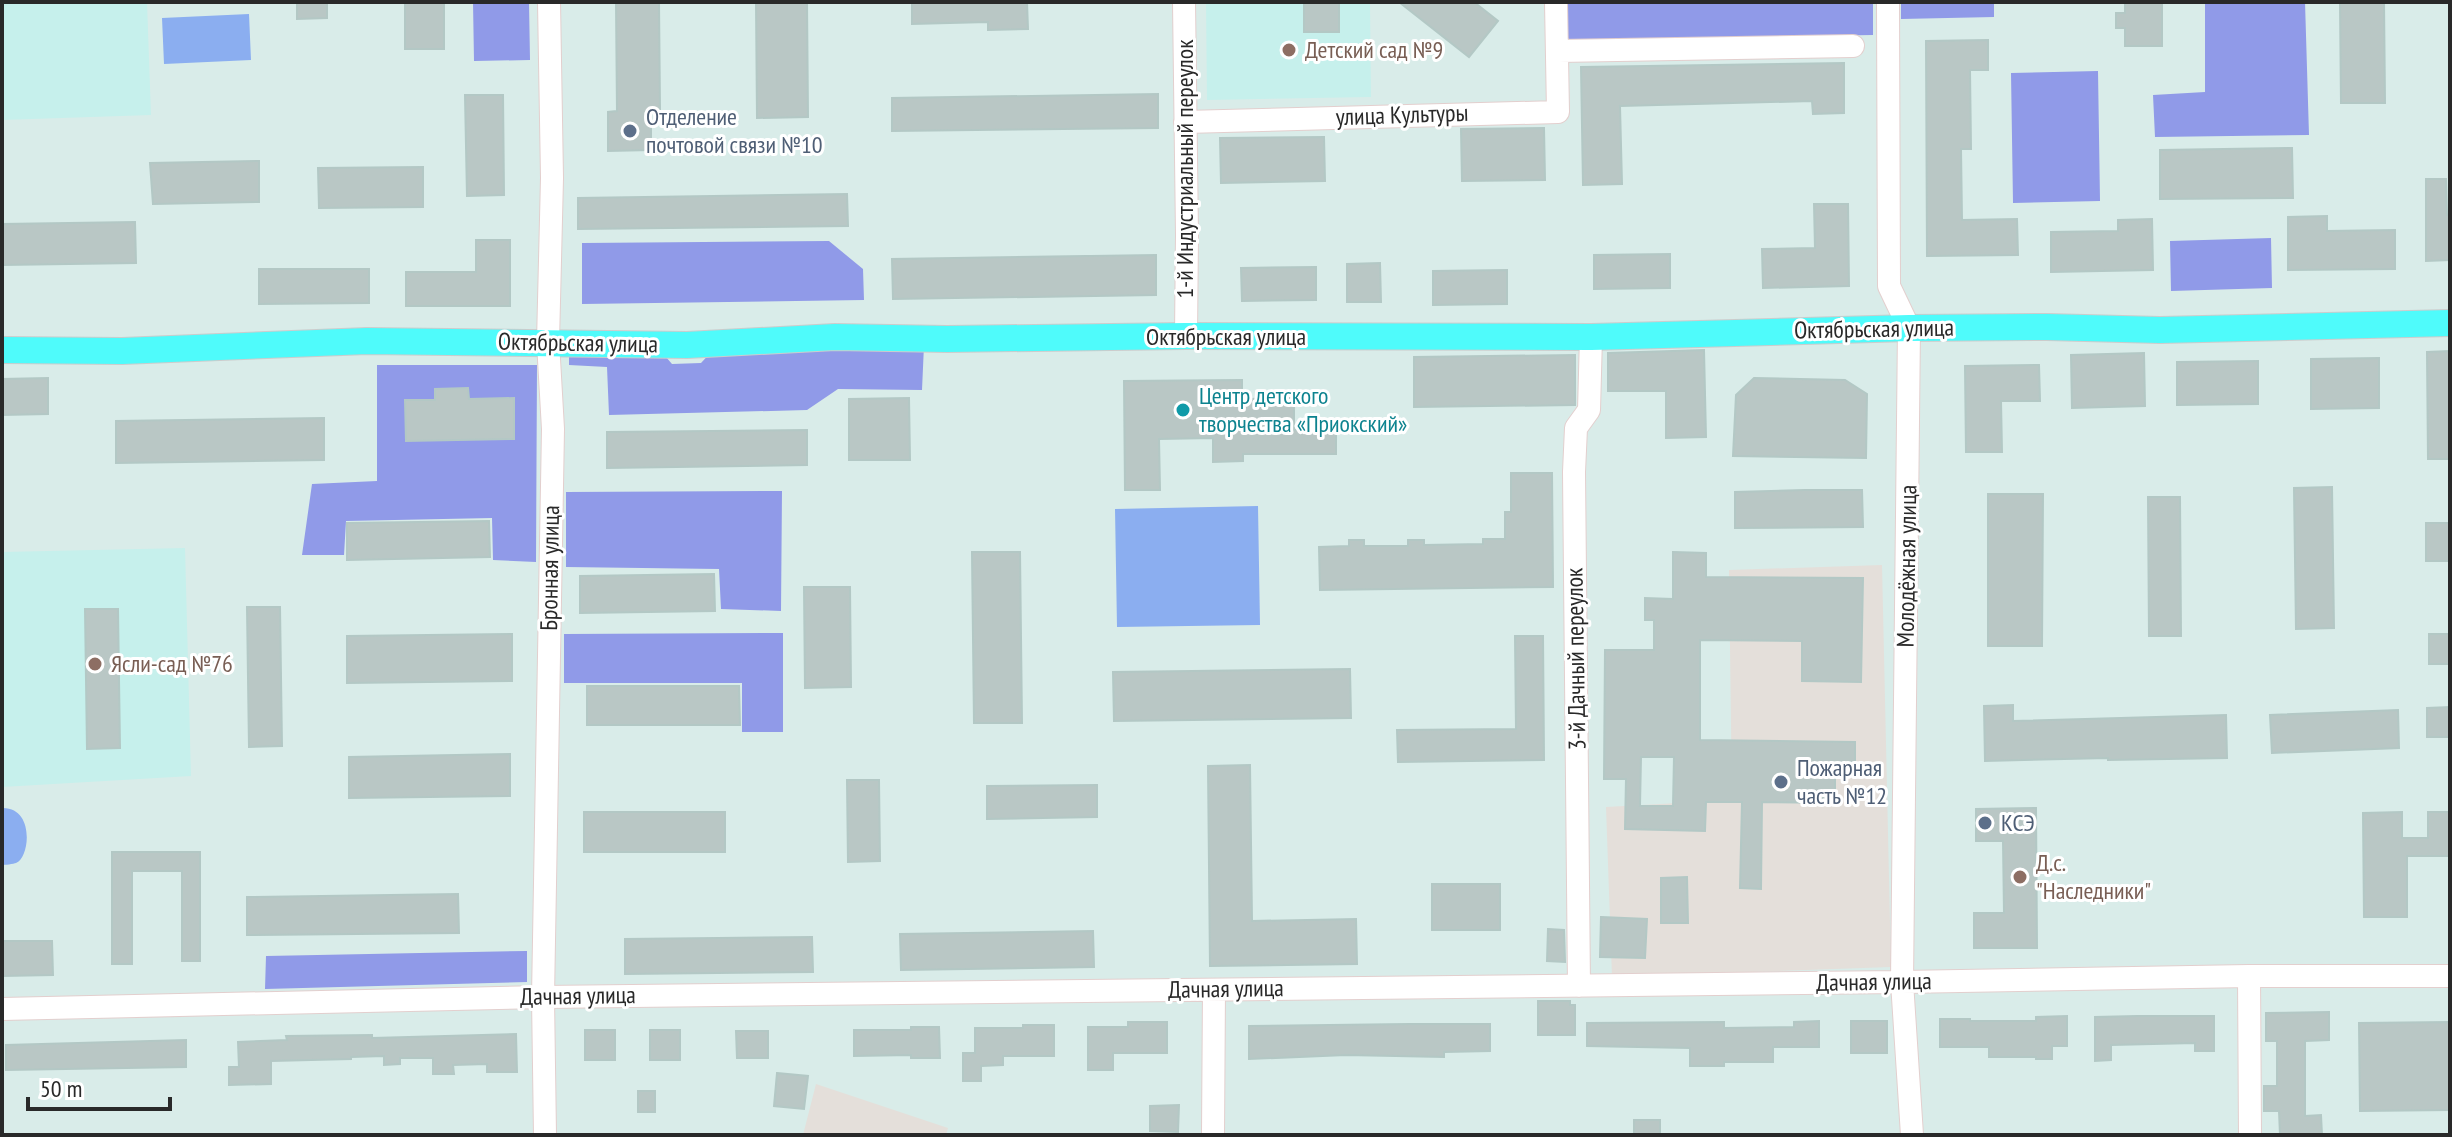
<svg xmlns="http://www.w3.org/2000/svg" width="2452" height="1137" font-family="'PT Sans Narrow',sans-serif">
  <style>
    .industrial { fill: #e4dfda }
    .education { fill: #c6f0ec }
    .green { fill: #909ae8 }
    .pitch { fill: #8baef0 }
    .building { fill: #b9c7c5; stroke: #b3c8c5; stroke-width: 2; fill-rule: evenodd }
    .lines { fill: none; stroke-linecap: round; stroke-linejoin: round }
    .minor-casing { stroke: #e3cfce; stroke-width: 24 }
    .major-casing { stroke: #ccc; stroke-width: 28 }
    .minor { stroke: #fff; stroke-width: 22 }
    .major { stroke: #4ffbfb; stroke-width: 26 }
    .education-dot { fill: #8d6e63; stroke: #fff; stroke-width: 3 }
    .service-dot { fill: #5c6f8a; stroke: #fff; stroke-width: 3 }
    .culture-dot { fill: #0f9aa8; stroke: #fff; stroke-width: 3 }
    .labels { text-anchor: middle; stroke-width: 6; stroke-linejoin: round; paint-order: stroke }
    .education-label { font-size: 24px; fill: #785e54; stroke: #fff; text-anchor: start }
    .street-label { font-size: 24px; fill: #292929; stroke: #fff }
    .service-label { font-size: 24px; fill: #4e5e75; stroke: #fff; text-anchor: start }
    .culture-label { font-size: 24px; fill: #0d838f; stroke: #fff; text-anchor: start }
  </style>
  <rect width="100%" height="100%" fill="#d9ece9"/>
  <path class="industrial" d="M1882 565 1891 967 1612 977 1606 807 1732 800 1729 570Z
    M816 1084 948 1128 946 1135H803Z"/>
  <path class="education" d="M2 2H147L151 115 2 120Z
    M1206 2H1370L1371 97 1207 100Z
    M185 548 191 776 2 787V552Z"/>
  <path class="green" d="M473 2H529L530 60 474 61Z
    M1567 2H1873V35L1567 40Z
    M1901 2H1994V17L1901 19Z
    M2205 2H2305L2309 135 2155 137 2153 95 2205 92Z
    M2098 71 2100 201 2013 203 2011 73Z
    M2271 238 2272 288 2171 291 2170 241Z
    M829 241 863 269 864 300 582 304V243Z
    M924 345 922 390 838 389 807 410 609 415 607 367 569 365V349H659L672 364 701 363 715 348Z
    M377 365H537L536 562 493 560 492 518 346 521 344 555H302L312 484 377 481Z
    M782 491 781 611 721 609 719 569 566 567V492Z
    M783 633V732H742V683H564V634Z
    M527 951V982L265 989 266 956Z"/>
  <path class="pitch" d="M249 14 251 60 164 64 162 18Z
    M1258 506 1260 625 1117 627 1115 509Z
    M2 808C35 807 30 858 16 863 14 864 4 865 2 865Z"/>
  <path class="building" d="M297 2H327V18L297 19Z
    M405 2H444V49H405Z
    M616 2H659L660 111H651V150L608 151V112L617 111Z
    M756 2H807L808 117 757 118Z
    M912 2H1027L1028 29 988 30V22L912 24Z
    M1304 2H1339V32H1304Z
    M1399 2H1474L1498 21 1469 57Z
    M2125 2H2162V46H2125V28H2116V13H2125Z
    M2340 2H2384L2385 103H2341Z
    M1988 40V70H1970L1971 149H1961L1962 220 2017 219 2018 255 1927 256 1926 41Z
    M1844 63V113L1813 114 1812 101 1620 106 1622 184 1583 185 1581 67Z
    M1158 94V128L892 131V98Z
    M465 95H503L504 195 467 196Z
    M1544 128 1545 180 1462 181 1461 129Z
    M1324 137 1325 181 1221 183 1220 138Z
    M2292 148 2293 198 2160 199V150Z
    M259 161V202L153 204 150 163Z
    M423 167V207L319 208 318 168Z
    M2426 179H2446L2447 215H2450V260L2426 261Z
    M847 194 848 226 578 229V198Z
    M1814 204H1848L1849 286 1763 288 1762 249 1815 248Z
    M2327 216V231L2395 230V269L2288 270V217Z
    M2152 219 2153 270 2051 272V232L2118 231V220Z
    M135 222 136 263 2 265V224Z
    M476 240H510V306H406V272H476Z
    M1670 254V288L1594 289V255Z
    M1156 255V295L893 299 892 259Z
    M1380 263 1381 302H1347V264Z
    M1316 267V300L1242 301 1241 268Z
    M259 269H369V303L259 304Z
    M1507 270V304L1433 305V271Z
    M1704 350 1706 437 1666 438V391H1608V353Z
    M2450 351V459H2428L2427 352Z
    M2144 353 2145 406 2072 408 2071 355Z
    M1575 355V405L1414 407V357Z
    M2379 358V408L2311 409V359Z
    M2258 361V404L2177 405V362Z
    M2039 365 2040 401H2001L2002 452H1966L1965 366Z
    M48 378V414L2 415V379Z
    M1754 378 1845 380 1867 394 1866 458 1733 456 1736 395Z
    M1242 380V399L1294 398V430L1336 429V454H1243V461L1213 462V438L1159 439 1160 490H1125L1124 381Z
    M468 388 469 399 514 398V439L406 441 405 400H435V389Z
    M909 398 910 460H849V399Z
    M324 418V460L116 463V421Z
    M807 430V465L607 468V432Z
    M1511 473H1552L1553 587 1320 590 1319 547 1349 546V540H1364V546H1408V540H1424V545L1483 544V539H1505V512H1511Z
    M2332 487 2334 628 2296 629 2294 488Z
    M1805 490H1862L1863 527 1735 528V492Z
    M1988 494H2043L2042 646H1988Z
    M2148 497H2180L2181 636H2149Z
    M489 521 490 557 347 560V523Z
    M2426 523H2450V561H2426Z
    M972 552H1020L1022 723H974Z
    M1673 552 1706 553V577L1863 578 1861 682 1802 681V641L1700 640V740L1855 742V762H1835V803L1762 802 1761 889 1740 888 1742 802H1706L1705 831 1625 829 1626 779H1604L1605 650H1654V620H1645V598L1673 599ZM1641 757H1674L1673 806H1640Z
    M714 574 715 611 580 613V576Z
    M804 587H850L851 687 805 688Z
    M247 607H280L282 746 249 747Z
    M85 609H118L120 748 87 749Z
    M512 634V681L347 683V636Z
    M2429 634H2450V664H2429Z
    M1515 636H1543L1544 760 1398 762 1397 730 1516 729Z
    M1350 669 1351 718 1114 721 1113 672Z
    M587 686H739L740 725H587Z
    M2013 705V721L2226 715 2227 758 2108 760V758L1985 761 1984 706Z
    M2450 707V737H2427V708Z
    M2398 710 2399 748 2272 753 2270 715Z
    M510 754V796L349 798V757Z
    M1250 765 1252 921 1356 919 1357 964 1210 966 1208 766Z
    M847 780H879L880 861 848 862Z
    M1097 785V817L987 819V786Z
    M2036 808 2037 948H1974V913H2004L2003 841H1976V809Z
    M584 812H725V852H584Z
    M2402 812V838H2428V812H2450V856H2407V917H2364L2363 813Z
    M112 852H200V961H182V871H132V964H112Z
    M1687 877 1688 923H1661V878Z
    M1432 884H1500V930H1432Z
    M458 894 459 933 247 935V897Z
    M1601 917 1647 919 1645 958 1600 957Z
    M1548 929 1564 930 1565 962 1547 961Z
    M1093 931 1094 967 901 970 900 934Z
    M812 937 813 972 625 974V939Z
    M2 941H52L53 975 2 976Z
    M1538 1001H1570V1005H1575V1035H1538Z
    M2329 1012V1040L2305 1041V1116L2321 1115 2322 1135H2280L2279 1111H2264V1086H2277V1041H2266V1013Z
    M2067 1016V1046H2052V1059H2036V1057H1989V1047H1940V1019H1970V1021H2036V1017Z
    M2137 1016H2214V1051H2195V1043L2111 1045V1060L2095 1061V1017Z
    M1819 1021V1047H1773V1062H1724V1066H1690V1048L1587 1046V1023L1724 1022V1028L1794 1027V1022Z
    M1851 1021H1887V1053H1851Z
    M1128 1022H1167V1053H1113V1070H1088V1027H1128Z
    M2450 1022V1110L2360 1111 2359 1023Z
    M1409 1024H1490V1051L1444 1052V1057L1346 1055 1249 1059V1026Z
    M1023 1025H1054V1056H1003V1065L981 1066V1081H963V1053H975V1028H1023Z
    M911 1027H939L940 1058H911V1055L854 1056V1030H911Z
    M585 1030H615V1060H585Z
    M650 1030H680V1060H650Z
    M736 1031H768V1058H737Z
    M516 1034 517 1072H487V1064L453 1065 454 1074H433V1058H400V1064L384 1065V1056L351 1057V1059L271 1061V1084L229 1085V1067H239L238 1042 287 1040 286 1036 372 1035V1038Z
    M186 1040V1067L6 1070V1045Z
    M777 1073 808 1076 804 1109 774 1106Z
    M638 1091H655V1112H638Z
    M1179 1105 1178 1132 1150 1131V1106Z
    M1634 1120H1660V1135H1634Z"/>
  <g class="lines">
    <g class="minor-casing">
      <path id="minor" d="M1184 2 1187 235 1186 336
        M1888 2 1889 286 1909 328 1902 982 1912 1135
        M1558 51 1853 46
        M1185 122 1558 112 1556 2
        M2249 976 2250 1135
        M1579 986 1574 472 1576 428 1589 410 1591 337
        M2 1009 543 997 1902 982 2249 976H2450
        M545 1135 543 997 553 429 548 342 552 178 549 2
        M1213 1135 1214 990"/>
    </g>
    <g class="major-casing">
      <path id="major" d="M2 350 122 351 367 341 687 345 835 337 947 339 1186 336 1591 337 1909 328 2047 327 2160 330 2450 323"/>
    </g>
    <use href="#minor" class="minor"/>
    <use href="#major" class="major"/>
  </g>
  <g class="education-dot">
    <circle cx="1289" cy="50" r="8"/>
    <circle cx="95" cy="664" r="8"/>
    <circle cx="2020" cy="877" r="8"/>
  </g>
  <g class="service-dot">
    <circle cx="630" cy="131" r="8"/>
    <circle cx="1781" cy="782" r="8"/>
    <circle cx="1985" cy="823" r="8"/>
  </g>
  <circle class="culture-dot" cx="1183" cy="410" r="8"/>
  <g class="labels">
    <g class="education-label">
      <text x="1305" y="58">Детский сад №9</text>
      <text x="111" y="672">Ясли-сад №76</text>
      <text x="2036" y="871">Д.с.<tspan x="2036" dy="28">"Наследники"</tspan></text>
    </g>
    <g class="street-label">
      <text transform="translate(1402 115) rotate(-2)" y="8">улица Культуры</text>
      <text transform="translate(1185 169) rotate(-90)" y="8">1-й Индустриальный переулок</text>
      <text transform="translate(1874 329) rotate(-1)" y="8">Октябрьская улица</text>
      <text x="1226" y="345">Октябрьская улица</text>
      <text transform="translate(578 343) rotate(1)" y="8">Октябрьская улица</text>
      <text transform="translate(1907 566) rotate(-89)" y="8">Молодёжная улица</text>
      <text transform="translate(550 568) rotate(-89)" y="8">Бронная улица</text>
      <text transform="translate(1576 659) rotate(-91)" y="8">3-й Дачный переулок</text>
      <text transform="translate(1874 982) rotate(-1)" y="8">Дачная улица</text>
      <text transform="translate(1226 989) rotate(-1)" y="8">Дачная улица</text>
      <text transform="translate(578 996) rotate(-1)" y="8">Дачная улица</text>
    </g>
    <g class="service-label">
      <text x="646" y="125">Отделение<tspan x="646" dy="28">почтовой связи №10</tspan></text>
      <text x="1797" y="776">Пожарная<tspan x="1797" dy="28">часть №12</tspan></text>
      <text x="2001" y="831">КСЭ</text>
    </g>
    <g class="culture-label">
      <text x="1199" y="404">Центр детского<tspan x="1199" dy="28">творчества «Приокский»</tspan></text>
    </g>
  </g>
  <rect width="2452" height="1137" fill="none" stroke="#292929" stroke-width="8"/>
  <path d="M28 1097v12h142v-12" fill="none" stroke="#292929" stroke-width="4"/>
  <text x="40" y="1097" font-size="24" fill="#292929" stroke="#ffffff" stroke-width="6" paint-order="stroke">50 m</text>
</svg>
